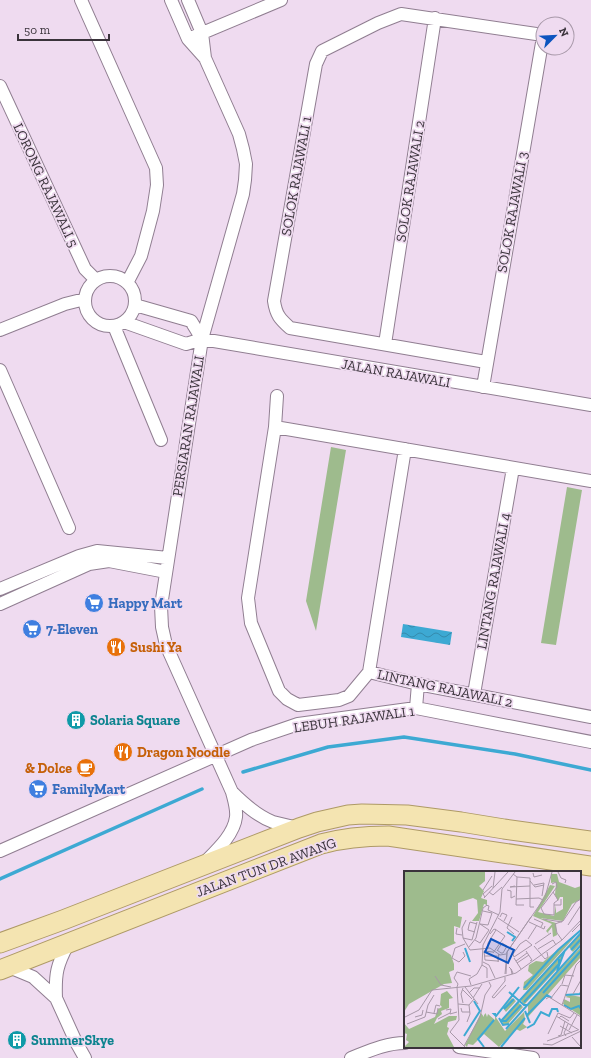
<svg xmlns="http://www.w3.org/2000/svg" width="591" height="1058" font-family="'Zilla Slab',serif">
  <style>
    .park { fill: #9ebb8d }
    .water { fill: url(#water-waves) }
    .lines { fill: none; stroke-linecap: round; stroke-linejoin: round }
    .stream { stroke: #3da9d3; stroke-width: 3.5 }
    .minor-casing { stroke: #907e91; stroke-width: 14 }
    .primary-casing { stroke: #ae9a66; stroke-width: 21 }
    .minor { stroke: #fff; stroke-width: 12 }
    .primary { stroke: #f4e4b1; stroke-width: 19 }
    .labels { text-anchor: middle; stroke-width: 3.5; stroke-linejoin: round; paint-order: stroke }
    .street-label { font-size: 14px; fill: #3a333b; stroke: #efdbf0 }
    .shop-label { font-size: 14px; font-weight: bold; fill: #366cbe; stroke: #efdbf0; text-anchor: start }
    .food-label { font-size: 14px; font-weight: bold; fill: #c56008; stroke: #efdbf0; text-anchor: start }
    .culture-label { font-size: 14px; font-weight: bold; fill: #0d838f; stroke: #efdbf0; text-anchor: start }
    .inset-river { fill: none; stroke: #3da9d3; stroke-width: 2 }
    .inset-road { fill: none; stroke: #a798a8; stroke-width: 1 }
    .view { fill: #0c55bf; fill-opacity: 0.15; stroke: #0c55bf; stroke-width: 2 }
    .inset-edge { fill: none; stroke: #3a333b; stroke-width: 2 }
  </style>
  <defs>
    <pattern id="water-waves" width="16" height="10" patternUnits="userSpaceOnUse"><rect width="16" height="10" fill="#3da9d3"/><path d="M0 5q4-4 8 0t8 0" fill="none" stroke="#348aac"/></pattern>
  </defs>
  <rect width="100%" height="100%" fill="#efdbf0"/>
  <path class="park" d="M331 447 346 450 316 631 306 601Z
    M567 487 582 490 556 645 541 643Z"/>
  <path class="water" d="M403 624 452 632 450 645 401 637Z"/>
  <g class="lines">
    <path class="stream" d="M243 772 328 747 404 737 515 754 591 770
      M0 879 202 789"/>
    <g class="minor-casing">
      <path id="minor" d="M81 0 156 168 157 185 153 211 141 256 127 283
        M171 0 188 39 205 58
        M188 0 202 33 205 58 239 134 243 149 246 164 245 180 243 194 202 339 161 606 162 627 166 645 232 792C234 800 237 809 236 817 234 834 218 849 206 861
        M188 39 281 0
        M0 86 85 269 96 280
        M85 301a25 25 0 1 1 50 0a25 25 0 1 1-50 0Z
        M135 305 191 321 202 339
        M124 322 186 344 202 339 591 405
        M114 326 161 440
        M0 330 65 304 85 299
        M385 344 435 18
        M486 362 290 328C280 319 276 315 274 301L316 64 322 51 378 23 401 14 543 35
        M0 370 69 528
        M483 387 543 37
        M277 396 275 427 248 598 251 623 279 691 287 699 298 705 339 700 349 696 369 672 418 684 591 717
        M275 427 591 481
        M0 589 79 556 97 551 168 558
        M0 604 89 564 109 561 166 572
        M369 672 405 449
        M474 694 513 468
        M416 708 418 684
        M232 792C244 804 257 816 273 822 281 824 290 826 298 828
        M0 851 251 740 298 724 416 708 591 742
        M9 967 33 977 56 998 76 1042 85 1058
        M56 998C55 973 57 965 68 944
        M459 1047 533 1058
        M351 1058C369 1051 386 1043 405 1043"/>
    </g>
    <g class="primary-casing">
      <path id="primary" d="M0 943 63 920 299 828 317 822 348 815 362 814 407 815 461 822 504 829 591 841
        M0 970 321 844C343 838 365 836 388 836L591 866"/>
    </g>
    <use href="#minor" class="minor"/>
    <use href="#primary" class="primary"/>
  </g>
  <defs>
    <g id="supermarket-disc" transform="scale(1)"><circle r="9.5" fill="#3f7fe0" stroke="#efdbf0"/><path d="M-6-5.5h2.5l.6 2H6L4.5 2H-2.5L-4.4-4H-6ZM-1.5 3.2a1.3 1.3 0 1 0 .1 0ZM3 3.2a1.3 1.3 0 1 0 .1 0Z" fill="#fff"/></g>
    <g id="restaurant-disc" transform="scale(1)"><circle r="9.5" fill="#e8710a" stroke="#efdbf0"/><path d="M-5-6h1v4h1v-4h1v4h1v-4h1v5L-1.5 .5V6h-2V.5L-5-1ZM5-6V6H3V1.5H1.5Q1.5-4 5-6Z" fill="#fff"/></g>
    <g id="building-disc" transform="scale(1)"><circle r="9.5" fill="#0f9aa8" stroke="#efdbf0"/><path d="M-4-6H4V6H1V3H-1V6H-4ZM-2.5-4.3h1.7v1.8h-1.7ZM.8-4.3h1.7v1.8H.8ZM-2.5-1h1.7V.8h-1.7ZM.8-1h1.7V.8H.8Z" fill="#fff"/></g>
    <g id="cafe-disc" transform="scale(1)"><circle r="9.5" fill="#e8710a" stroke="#efdbf0"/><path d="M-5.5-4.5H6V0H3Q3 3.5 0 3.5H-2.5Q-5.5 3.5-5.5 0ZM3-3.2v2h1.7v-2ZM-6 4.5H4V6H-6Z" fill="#fff"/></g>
  </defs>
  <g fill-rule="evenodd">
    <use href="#supermarket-disc" x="94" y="603"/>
    <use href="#supermarket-disc" x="32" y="629"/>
    <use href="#restaurant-disc" x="116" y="647"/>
    <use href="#building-disc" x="76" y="720"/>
    <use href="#restaurant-disc" x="123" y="752"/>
    <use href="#cafe-disc" x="86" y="768"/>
    <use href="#supermarket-disc" x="38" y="789"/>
    <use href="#building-disc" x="17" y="1040"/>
  </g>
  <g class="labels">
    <g class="street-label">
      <text transform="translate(296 176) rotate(-80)" y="5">SOLOK RAJAWALI 1</text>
      <text transform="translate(410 181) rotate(-81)" y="5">SOLOK RAJAWALI 2</text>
      <text transform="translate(46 185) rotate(65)" y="5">LORONG RAJAWALI 5</text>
      <text transform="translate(512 212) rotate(-80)" y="5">SOLOK RAJAWALI 3</text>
      <text transform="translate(396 373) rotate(10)" y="5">JALAN RAJAWALI</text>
      <text transform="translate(188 426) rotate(-81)" y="5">PERSIARAN RAJAWALI</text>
      <text transform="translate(493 581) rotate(-80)" y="5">LINTANG RAJAWALI 4</text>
      <text transform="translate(445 688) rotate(12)" y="5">LINTANG RAJAWALI 2</text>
      <text transform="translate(354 719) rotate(-8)" y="5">LEBUH RAJAWALI 1</text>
      <text transform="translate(266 867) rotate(-20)" y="5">JALAN TUN DR AWANG</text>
    </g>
    <g class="shop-label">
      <text x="108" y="608">Happy Mart</text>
      <text x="46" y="634">7-Eleven</text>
      <text x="52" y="794">FamilyMart</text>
    </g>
    <g class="food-label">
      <text x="130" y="652">Sushi Ya</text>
      <text x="137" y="757">Dragon Noodle</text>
      <text x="72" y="773" text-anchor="end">&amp; Dolce</text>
    </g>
    <g class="culture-label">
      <text x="90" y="725">Solaria Square</text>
      <text x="31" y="1045">SummerSkye</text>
    </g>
  </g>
  <g transform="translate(404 871)">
    <rect width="177" height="177" fill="#efdbf0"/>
    <path d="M177 59 123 119H119L120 111 129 104 124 100 125 94 132 90 139 91ZM177 63V72L169 81 165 76ZM177 76V86L124 146V134ZM157 83 159 85 155 96 120 134 116 128ZM108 127 112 130 102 141 99 137ZM114 131 119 136 103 154 99 153V148ZM120 141 121 149 119 153 123 156 116 160 112 158 95 176 80 163 69 174 64 173 63 176 61 174 77 142 80 146V144L82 142V143L83 146 84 143 91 149V145L101 160Z" fill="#9ebb8d"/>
    <path d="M0 1H81V10L75 15 80 20 77 27 83 29V34L80 33 75 50H68L74 42 73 29 69 27 54 32V45L58 46 56 57 50 55V70L52 72 38 78 47 84 50 93V99L45 101 48 112 40 113 5 133 0 141ZM147 3H153L155 11 171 17 177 15V28L168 33 159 50 136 47 152 52 153 64 149 66 148 56 144 61 145 63 142 60 148 53 129 45 146 14 151 15 134 41 150 45 152 34V42L159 38V26H156L154 30 151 24 152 11 147 12ZM43 120 49 127 45 128V137L37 140 38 143 33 147 30 153 45 145H53L52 149 44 151 43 156 45 157 43 163 50 176H0L5 171 2 169 3 163 0 162V152L5 158 31 146 34 138 38 136 36 134 37 123ZM166 124 177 126V145L159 133 160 128 166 131V127L161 126Z" fill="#9ebb8d"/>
    <path class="inset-river" d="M103 61 111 66 108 70M61 77 66 91M167 79 177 68M153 100 161 79M134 116 155 93V88M120 117 154 79 177 59M105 121 120 134H123M139 122 177 80M161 124 176 123 177 121M120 131 134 116M160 134 167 138 175 135 177 138M100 138 110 128M121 140 126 152M92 143H90L92 145 115 116M123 144 143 124 148 127M95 147 99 154 105 153M97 150 177 62M98 150H102L117 134M123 157 130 153 137 141 145 145 148 138H153L154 141M102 158 177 74M60 165 76 140 70 130M80 176 74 168 90 149M97 176 121 147"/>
    <path class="inset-road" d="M154 1 157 7 162 9 161 12M129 2 130 6 138 4M109 3 113 6 126 7V36H130M113 6 112 34H120M126 10 131 16 140 14M148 13 152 11 153 16 137 37 140 43 150 44V32L154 29 149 21M130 14 140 12 138 25M111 15 106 16 126 15M89 17 91 1M79 19 88 5M103 19 107 20V27L111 25M85 21 89 24 98 16M81 26 79 23 88 15M80 27 104 1M112 28 135 27 139 29M82 34 85 35 84 39 95 44M150 34H157V28M96 46 98 42 103 44 100 50M108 46 103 57 110 63M94 47 115 61M130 48 139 52 137 56M139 48 158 51M125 51 140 58 141 55M76 53 84 54 88 42 79 40M164 54 177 34M53 57 52 63 58 64M71 61 64 59 65 54 66 51 73 53M168 61 177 52M59 67 66 79 86 77 96 84 102 83M59 67 58 57 62 49M59 67 68 69 73 51M124 68 133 54M71 69 76 72 85 59 76 53M158 69 153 62 151 53 159 50 172 31 177 28M116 73 109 83 110 86 128 74 122 69 116 73M131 73 147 62 146 63M130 75 141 88 144 86 143 81M65 76 72 67 79 37 83 34M84 77V72L92 59 90 58 86 63M134 78 149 69 152 74M93 79 97 82H99L103 75 98 72 93 80M122 80 128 89 126 90M89 81 80 80 81 89 93 90M89 82 101 65 91 58M95 83 94 85V91L95 83M49 84 48 87 55 91 61 85 59 81M49 84 51 77 61 73M80 85H93M110 87 117 98M112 90 123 82M79 91 85 94 91 107M113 92 125 84M78 94 83 97V107M105 96 107 98 109 102 108 103 107 98M101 103 103 81 127 46M102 103 103 81 141 26 148 1M31 105 37 114 47 116M158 113 161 104 170 105M67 114 65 108 73 103 78 94 79 74 96 41 98 18 111 1M53 116 54 113 50 107 53 101 67 105M53 116 55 149 46 161 61 176M61 116 74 133M59 117 57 123 59 132M59 119 68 128M65 122 70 117H76M169 123 177 109M88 126 101 110V106M88 126 90 127 102 114M69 127 78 113M147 127 157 114 164 115M142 128 145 126 177 146M54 133 65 134 70 128M158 134 172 94 177 89M57 137 58 141H66M42 139 47 138 46 143 53 141M22 141 33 143 34 137M30 142 32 134 36 135M152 145 175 159M1 146 15 139 28 119 67 115 112 102 158 69 177 49M11 146 18 144 19 139M155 147 157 145 165 150M34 148 46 142M63 151 66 143 65 134M3 153 21 146 24 134 30 124M156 155 168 162M165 159 173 144M144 163 154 142 166 147 170 142M154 165 157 164 161 150M162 165 160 162 164 153M168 166 176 175M143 170 174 159M139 173 148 174 177 160M60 175 76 146 81 124 87 115 85 111"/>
    <path class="view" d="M87 68 110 79 104 92 81 81Z"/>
    <rect width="177" height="177" class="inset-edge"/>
  </g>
  <g transform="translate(555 36) rotate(66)"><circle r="19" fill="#efdbf0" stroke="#a798a8"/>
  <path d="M0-3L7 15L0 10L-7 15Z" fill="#0c55bf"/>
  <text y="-6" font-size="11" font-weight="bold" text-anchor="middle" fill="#3a333b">N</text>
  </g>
  <path d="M18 34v6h91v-6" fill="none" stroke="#3a333b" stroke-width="2"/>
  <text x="24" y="34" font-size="12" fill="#3a333b" stroke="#efdbf0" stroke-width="3" paint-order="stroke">50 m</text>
</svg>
